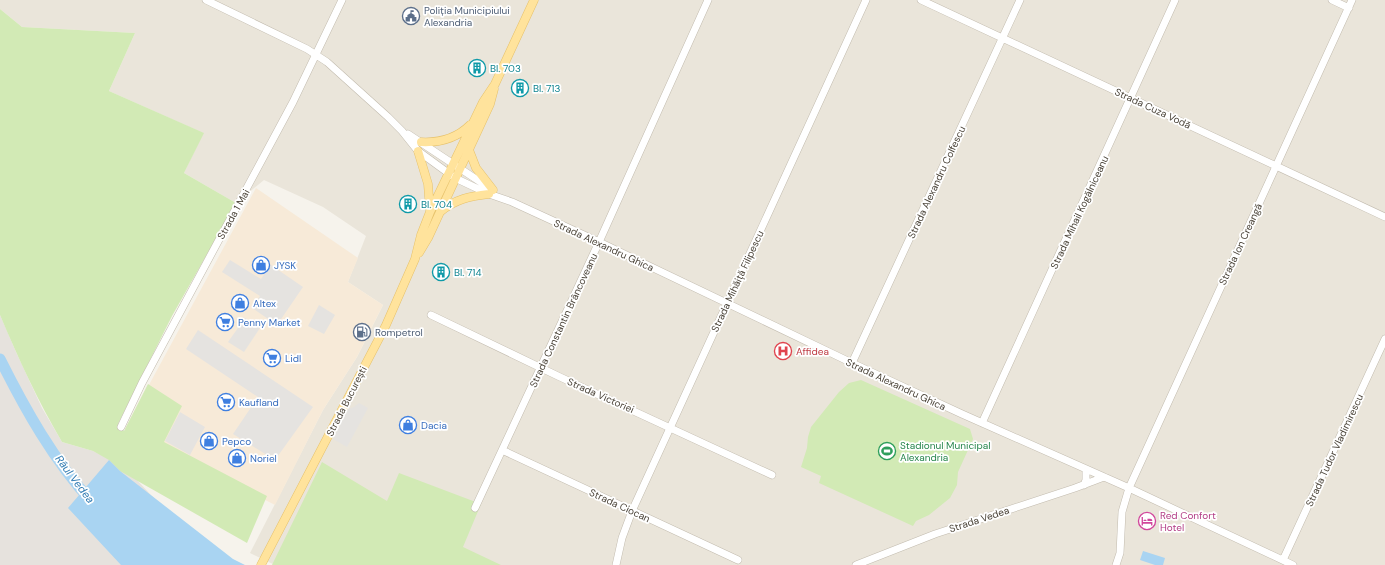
<svg xmlns="http://www.w3.org/2000/svg" width="1385" height="565" font-family="'DM Sans',sans-serif">
  <style>
    .residential { fill: #eae5da }
    .commercial { fill: #f7ead8 }
    .industrial { fill: #e6e2dd }
    .green { fill: #d2eab5 }
    .parking { fill: #e5e3e0 }
    .water { fill: #a9d4f2 }
    .lines { fill: none; stroke-linecap: round; stroke-linejoin: round }
    .river { stroke: #a9d4f2; stroke-width: 11 }
    .minor-casing { stroke: #c2bbae; stroke-width: 8 }
    .major-casing { stroke: #e6c16a; stroke-width: 9 }
    .minor { stroke: #fff; stroke-width: 7 }
    .major { stroke: #ffe39c; stroke-width: 8 }
    .labels { text-anchor: middle; stroke-width: 3.5; stroke-linejoin: round; paint-order: stroke }
    .service-label { font-size: 10px; fill: #4e5e75; stroke: #fff; text-anchor: start }
    .culture-label { font-size: 10px; fill: #0d838f; stroke: #fff; text-anchor: start }
    .street-label { font-size: 10px; fill: #4b4439; stroke: #fff }
    .shop-label { font-size: 10px; fill: #366cbe; stroke: #fff; text-anchor: start }
    .health-label { font-size: 10px; fill: #be3a42; stroke: #fff; text-anchor: start }
    .leisure-label { font-size: 10px; fill: #27864d; stroke: #fff; text-anchor: start }
    .hotel-label { font-size: 10px; fill: #b23c85; stroke: #fff; text-anchor: start }
    .water-label { font-size: 11px; font-style: italic; fill: #2e7ab2; stroke: #fff }
  </style>
  <rect width="100%" height="100%" fill="#f6f3ec"/>
  <path class="residential" d="M0 0H1385V565H275L250 553 323 410 357 357 383 305 348 282 366 236 323 207 264 180 236 203 184 173 203 133 109 91 135 33 22 27 0 9Z"/>
  <path class="commercial" d="M256 188 358 258 348 282 383 305 357 357 323 410 275 505 125 429Z"/>
  <path class="industrial" d="M0 315 16 352 42 408 62 442 93 451 124 466 173 519 227 565H0Z"/>
  <path class="green" d="M0 9 22 27 135 33 109 91 204 133 184 173 236 203 172 316 118 424 124 431 148 384 182 406 164 442 267 496 247 543 120 471 109 460 93 451 62 442C38 401 19 360 0 315Z
    M861 380 970 429 973 439 958 472 957 485 950 498 929 515 916 521 913 526 819 483 821 476 801 467 807 448 808 437 811 427 839 392 849 383Z
    M322 462 387 501 399 473 481 504 463 547 501 565H272Z"/>
  <path class="parking" d="M230 260 261 279 271 265 303 287 277 325 252 308 260 296 222 272Z
    M319 305 335 315 324 334 308 326Z
    M245 318 260 328 244 352 228 342Z
    M198 330 313 407 275 460 233 434 258 397 186 349Z
    M359 403 368 408 347 447 333 439 348 409 354 407Z
    M180 412 205 427 190 455 165 441Z"/>
  <path class="water" d="M109 460 120 471 233 559 245 565H121L68 508Z
    M1143 551 1165 558 1163 565H1155L1140 560Z"/>
  <g class="lines">
    <path class="river" d="M0 359C25 409 54 461 92 502"/>
    <g class="minor-casing">
      <path id="minor" d="M206 0 307 49 327 62 388 117 402 131 418 151 455 178 489 194 512 202 599 242 852 363 962 414 1129 488 1293 565
        M921 0 1385 217
        M1332 0 1349 8
        M408 134 491 189
        M431 315 560 377 772 475
        M852 363 1020 0
        M982 423 1175 0
        M121 427 142 383 293 102 342 0
        M502 450 738 560
        M1084 485 1086 480V469
        M475 508 599 242 708 0
        M1283 560 1385 339
        M616 565 622 538 632 511 866 0
        M856 565 935 534 1075 488 1104 477
        M1116 565 1120 553 1122 512 1129 488 1352 0"/>
    </g>
    <g class="major-casing">
      <path id="major" d="M421 142C440 143 457 138 470 125
        M469 150 476 168 493 190
        M418 151 428 184 430 210
        M440 212C455 199 471 196 489 194
        M419 253 428 238 490 104 494 89
        M261 565 386 325 415 259 421 235 430 212 483 102 495 84 534 0"/>
    </g>
    <use href="#minor" class="minor"/>
    <use href="#major" class="major"/>
  </g>
  <defs>
    <g id="civic-ring" transform="scale(0.9)"><circle r="9.5" fill="#fff" stroke="#5c6f8a" stroke-width="1.5"/><path d="M-.6-6.5H3V-4.5H.6V-3L4-1V1h2V6H-6V1h2V-1L-.6-3ZM-1.2 2.5V6h2.4V2.5Z" fill="#5c6f8a"/></g>
    <g id="building-ring" transform="scale(0.9)"><circle r="9.5" fill="#fff" stroke="#0f9aa8" stroke-width="1.5"/><path d="M-4-6H4V6H1V3H-1V6H-4ZM-2.5-4.3h1.7v1.8h-1.7ZM.8-4.3h1.7v1.8H.8ZM-2.5-1h1.7V.8h-1.7ZM.8-1h1.7V.8H.8Z" fill="#0f9aa8"/></g>
    <g id="shop-ring" transform="scale(0.9)"><circle r="9.5" fill="#fff" stroke="#3f7fe0" stroke-width="1.5"/><path d="M-5-2.5h2.3a2.7 3.5 0 0 1 5.4 0H5L5.5 6h-11ZM-1.5-2.5h3a1.5 2.3 0 0 0-3 0Z" fill="#3f7fe0"/></g>
    <g id="supermarket-ring" transform="scale(0.9)"><circle r="9.5" fill="#fff" stroke="#3f7fe0" stroke-width="1.5"/><path d="M-6-5.5h2.5l.6 2H6L4.5 2H-2.5L-4.4-4H-6ZM-1.5 3.2a1.3 1.3 0 1 0 .1 0ZM3 3.2a1.3 1.3 0 1 0 .1 0Z" fill="#3f7fe0"/></g>
    <g id="fuel-ring" transform="scale(0.9)"><circle r="9.5" fill="#fff" stroke="#5c6f8a" stroke-width="1.5"/><path d="M-5.5-6h7V0h2V4h1.3V-2.5L3-4.5l.8-.8L6-3V5H2.5V1h-1V6h-7ZM-4.2-4.7v3.2H.2V-4.7Z" fill="#5c6f8a"/></g>
    <g id="hospital-ring" transform="scale(0.9)"><circle r="9.5" fill="#fff" stroke="#e0444e" stroke-width="1.5"/><path d="M-5-5h3v3.5h4V-5h3V5h-3V1.5h-4V5h-3Z" fill="#e0444e"/></g>
    <g id="stadium-ring" transform="scale(0.9)"><circle r="9.5" fill="#fff" stroke="#2e9e5b" stroke-width="1.5"/><path d="M0-5a6.5 5 0 1 0 0 10a6.5 5 0 1 0 0-10ZM-3.5-1.8h7v3.6h-7Z" fill="#2e9e5b"/></g>
    <g id="hotel-ring" transform="scale(0.9)"><circle r="9.5" fill="#fff" stroke="#d1479c" stroke-width="1.5"/><path d="M-6-4.5h1.5V1H6V5H4.5V3h-9V5H-6ZM-4 0a1.8 1.8 0 1 1 3.6 0ZM.5 0V-2.5h3Q6-2.5 6 0Z" fill="#d1479c"/></g>
  </defs>
  <g fill-rule="evenodd">
    <use href="#civic-ring" x="411" y="16"/>
    <use href="#building-ring" x="477" y="68"/>
    <use href="#building-ring" x="520" y="88"/>
    <use href="#building-ring" x="408" y="204"/>
    <use href="#shop-ring" x="261" y="265"/>
    <use href="#building-ring" x="441" y="272"/>
    <use href="#shop-ring" x="240" y="303"/>
    <use href="#supermarket-ring" x="225" y="322"/>
    <use href="#fuel-ring" x="362" y="332"/>
    <use href="#hospital-ring" x="783" y="351"/>
    <use href="#supermarket-ring" x="272" y="358"/>
    <use href="#supermarket-ring" x="226" y="402"/>
    <use href="#shop-ring" x="408" y="425"/>
    <use href="#shop-ring" x="209" y="441"/>
    <use href="#stadium-ring" x="887" y="451"/>
    <use href="#shop-ring" x="237" y="458"/>
    <use href="#hotel-ring" x="1147" y="521"/>
  </g>
  <g class="labels">
    <g class="service-label">
      <text x="424" y="14">Poliția Municipiului<tspan x="424" dy="12">Alexandria</tspan></text>
      <text x="375" y="336">Rompetrol</text>
    </g>
    <g class="culture-label">
      <text x="490" y="72">Bl. 703</text>
      <text x="533" y="92">Bl. 713</text>
      <text x="421" y="208">Bl. 704</text>
      <text x="454" y="276">Bl. 714</text>
    </g>
    <g class="street-label">
      <text transform="translate(1153 108) rotate(25)" y="4">Strada Cuza Vodă</text>
      <text transform="translate(936 182) rotate(-65)" y="4">Strada Alexandru Colfescu</text>
      <text transform="translate(1079 212) rotate(-65)" y="4">Strada Mihail Kogălniceanu</text>
      <text transform="translate(233 214) rotate(-61)" y="4">Strada 1 Mai</text>
      <text transform="translate(1240 244) rotate(-65)" y="4">Strada Ion Creangă</text>
      <text transform="translate(604 245) rotate(25)" y="4">Strada Alexandru Ghica</text>
      <text transform="translate(737 281) rotate(-65)" y="4">Strada Mihăiță Filipescu</text>
      <text transform="translate(563 320) rotate(-65)" y="4">Strada Constantin Brâncoveanu</text>
      <text transform="translate(896 384) rotate(25)" y="4">Strada Alexandru Ghica</text>
      <text transform="translate(601 395) rotate(24)" y="4">Strada Victoriei</text>
      <text transform="translate(346 401) rotate(-63)" y="4">Strada București</text>
      <text transform="translate(1334 450) rotate(-65)" y="4">Strada Tudor Vladimirescu</text>
      <text transform="translate(620 505) rotate(25)" y="4">Strada Ciocan</text>
      <text transform="translate(979 519) rotate(-18)" y="4">Strada Vedea</text>
    </g>
    <g class="shop-label">
      <text x="274" y="269">JYSK</text>
      <text x="253" y="307">Altex</text>
      <text x="238" y="326">Penny Market</text>
      <text x="285" y="362">Lidl</text>
      <text x="239" y="406">Kaufland</text>
      <text x="421" y="429">Dacia</text>
      <text x="222" y="445">Pepco</text>
      <text x="250" y="462">Noriel</text>
    </g>
    <g class="health-label">
      <text x="796" y="355">Affidea</text>
    </g>
    <g class="leisure-label">
      <text x="900" y="449">Stadionul Municipal<tspan x="900" dy="12">Alexandria</tspan></text>
    </g>
    <g class="hotel-label">
      <text x="1160" y="519">Red Confort<tspan x="1160" dy="12">Hotel</tspan></text>
    </g>
    <g class="water-label">
      <text transform="translate(75 479) rotate(53)" y="4">Râul Vedea</text>
    </g>
  </g>
</svg>
